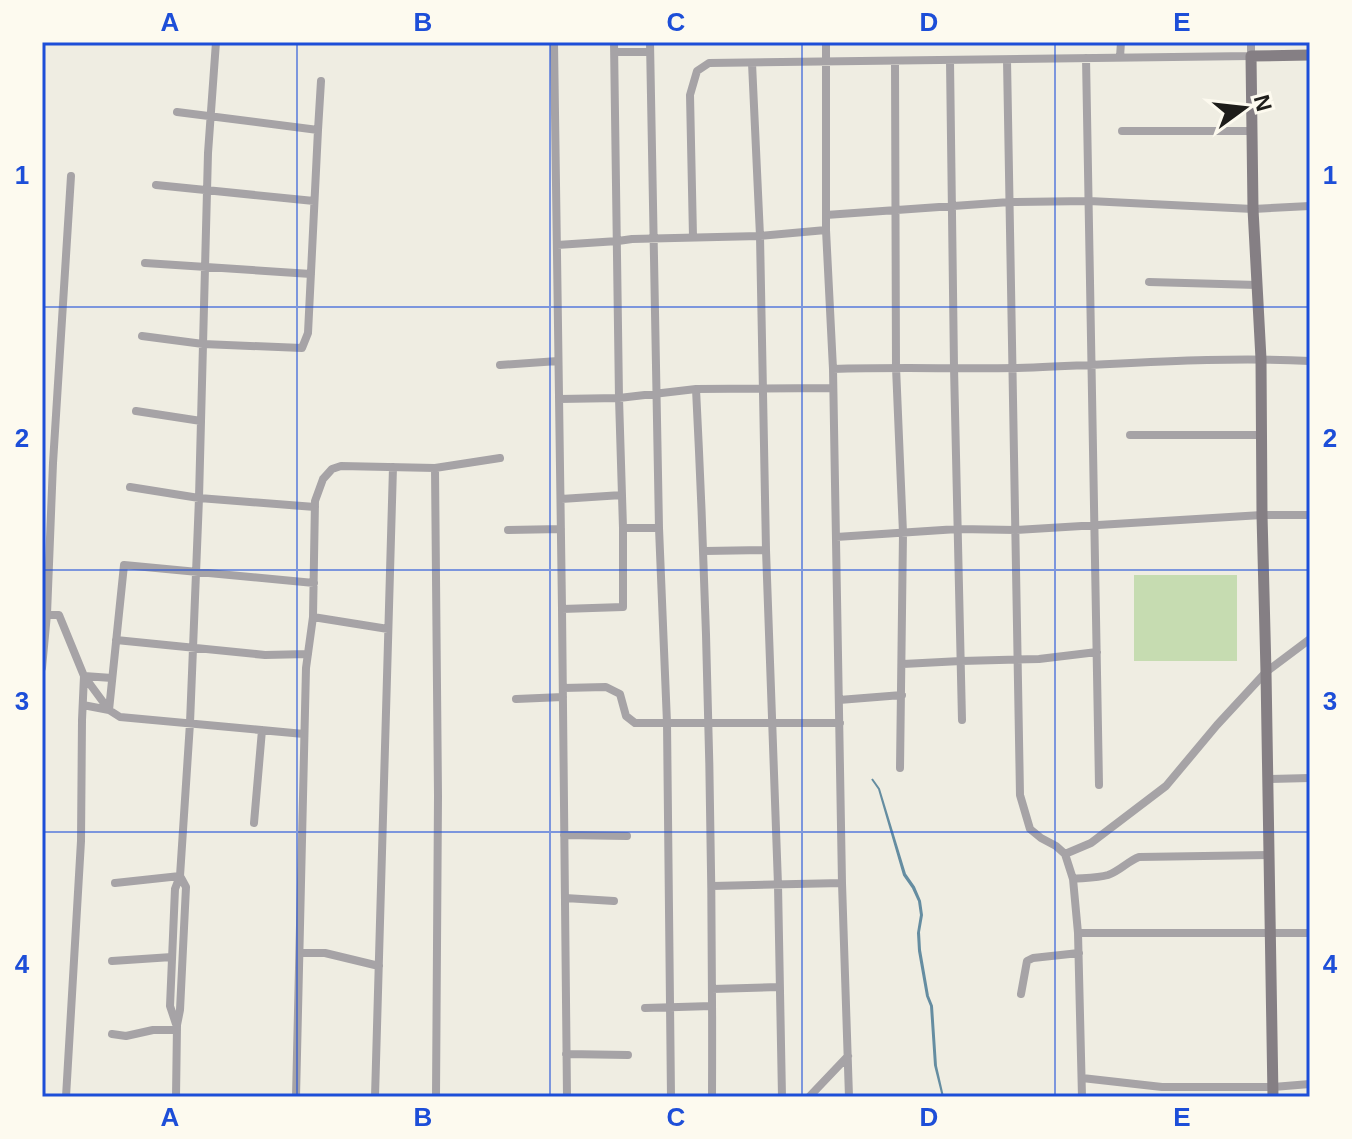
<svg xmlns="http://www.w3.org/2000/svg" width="1352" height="1139" font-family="Arial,sans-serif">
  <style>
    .green { fill: #c6dcb1 }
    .water { fill: #83bddb; stroke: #658da1; stroke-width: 2 }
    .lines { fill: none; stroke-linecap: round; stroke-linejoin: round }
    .street { stroke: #a6a3a6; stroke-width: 8 }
    .secondary { stroke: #857f84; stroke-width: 11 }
    .grid { fill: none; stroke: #1d4ed8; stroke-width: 2; stroke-opacity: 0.55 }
    .neatline { fill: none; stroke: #1d4ed8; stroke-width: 3 }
    .grid-label { font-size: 26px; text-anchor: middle; font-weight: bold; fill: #1d4ed8 }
  </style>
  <rect width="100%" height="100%" fill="#efede2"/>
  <path class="green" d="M1134 575H1237V661H1134Z"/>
  <path class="water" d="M872 779 879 789 905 874 914 887 920 901 922 915 919 932 920 950 928 996 932 1006 936 1066 943 1097 935 1065 931 1006 927 996 919 951 918 933 921 915 919 901 913 888 904 875 879 789Z"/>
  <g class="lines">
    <path class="street" d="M554 42 562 609 623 607V528
      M614 42 619 398 623 528H659
      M650 42 659 528 667 723 671 1097
      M826 42V230L833 369 842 883 849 1097
      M615 52H650
      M1120 57 1121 42
      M1086 58 1099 785
      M1007 60 1020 795 1030 829 1041 838 1056 846 1065 854 1073 879 1078 933 1082 1097
      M895 61 896 367 903 533 900 768
      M950 61 954 367 962 720
      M752 63 760 236 766 550 778 885 782 1097
      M318 130 321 81
      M1122 131H1251
      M156 185 314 201
      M826 215 1010 202 1089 201 1253 209 1310 206
      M693 237 690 95 697 71 709 63 1251 56V42
      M557 245 618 241 632 239 760 236 826 230
      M145 263 311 274
      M1149 282 1257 285
      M142 336 203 344 302 348 308 333 318 130 177 112
      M500 365 558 361
      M833 369C894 367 956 369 1017 368 1114 365 1212 356 1310 361
      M696 389C708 625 713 861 712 1097
      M559 399 619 398 696 389 833 388
      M136 411 201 421
      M1130 435H1262
      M435 468 438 796 436 1097
      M130 487 199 498 315 507
      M561 499 622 495
      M508 530 561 529
      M836 537 958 529 1016 530 1262 515H1310
      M705 551 766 550
      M562 609 567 1097
      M42 614 59 615 84 676 82 720 81 841 66 1097
      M313 617 388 629
      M116 640 265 655 308 654
      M903 664 961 661 1039 659 1097 652
      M42 668 47 614 53 463 71 176
      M112 678 84 676 109 710 120 717 304 734
      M563 688 606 687 620 694 626 716 635 723H840
      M516 699 563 697
      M839 700 902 695
      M83 705 109 710 124 565 314 583
      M1268 779 1310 778
      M254 823 262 730
      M564 835 627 836
      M1065 854 1091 843 1166 786 1217 725 1266 672 1310 639
      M1073 879C1084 878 1098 878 1108 875 1120 871 1128 861 1139 857L1269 855
      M115 883 180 876 175 889 170 1006 176 1024
      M712 886 842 883
      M565 898 614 901
      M1078 933H1310
      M300 953H325L379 966
      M112 961 172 957
      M712 989 779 987
      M1021 994 1027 961 1033 958 1079 953
      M645 1008 712 1006
      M112 1034 126 1036 153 1030H177
      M566 1054 628 1055
      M1082 1078 1162 1087H1273L1310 1084
      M176 1097 177 1025 180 1010 186 887 180 876 190 723 199 498 208 153 216 42
      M296 1097 306 668 313 617 315 501 323 479 332 469 341 466 435 468 500 458
      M375 1097 393 467
      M809 1097 848 1056"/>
    <path class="secondary" d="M1273 1097 1266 672 1262 515 1261 359 1253 209 1251 56 1310 55"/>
  </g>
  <path class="grid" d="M297 42V1097M550 42V1097M802 42V1097M1055 42V1097M42 307H1310M42 570H1310M42 832H1310"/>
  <rect width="1352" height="1139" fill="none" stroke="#fdfaef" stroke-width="88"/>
  <g transform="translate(1244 108) rotate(75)" stroke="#fdfaef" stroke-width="6" paint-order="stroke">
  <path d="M0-6L14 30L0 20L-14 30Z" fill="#1e1d1a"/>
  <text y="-12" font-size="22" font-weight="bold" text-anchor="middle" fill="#1e1d1a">N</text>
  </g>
  <rect x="44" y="44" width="1264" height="1051" class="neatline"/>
  <g class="grid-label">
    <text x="170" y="31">A</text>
    <text x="423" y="31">B</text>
    <text x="676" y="31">C</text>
    <text x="929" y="31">D</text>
    <text x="1182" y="31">E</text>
    <text x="22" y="184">1</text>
    <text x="1330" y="184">1</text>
    <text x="22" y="447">2</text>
    <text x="1330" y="447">2</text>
    <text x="22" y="710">3</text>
    <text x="1330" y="710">3</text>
    <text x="22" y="973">4</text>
    <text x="1330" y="973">4</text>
    <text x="170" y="1126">A</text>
    <text x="423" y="1126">B</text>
    <text x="676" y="1126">C</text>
    <text x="929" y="1126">D</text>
    <text x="1182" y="1126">E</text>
  </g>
</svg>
